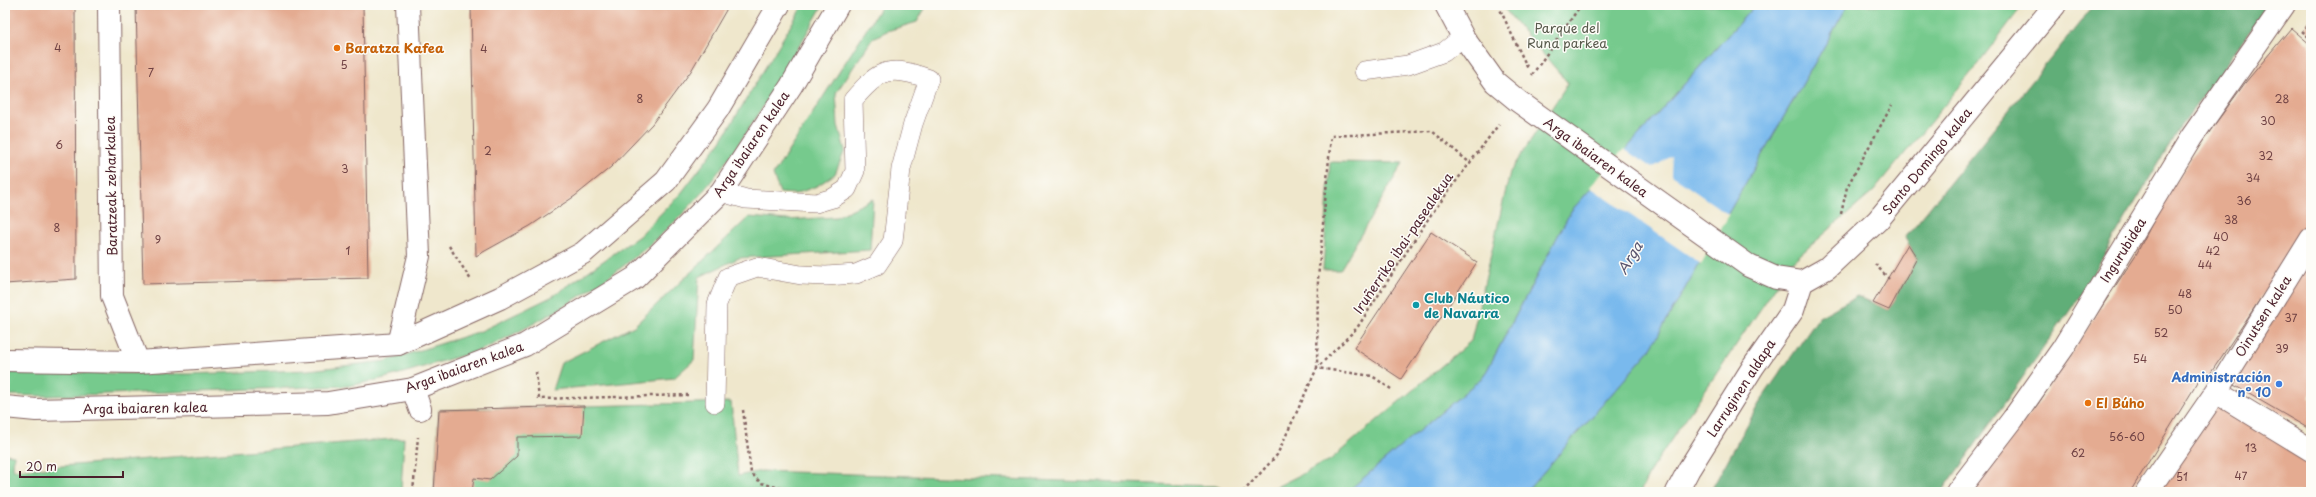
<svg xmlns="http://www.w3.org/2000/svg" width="2316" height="497" font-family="'Playpen Sans',sans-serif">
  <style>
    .green { fill: #76ca8d; stroke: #60745c }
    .forest { fill: #60ae78; stroke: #556652 }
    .water { fill: #79b9ed; stroke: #626c8c }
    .pier { fill: #efe7cc }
    .building { fill: #e4ab91 }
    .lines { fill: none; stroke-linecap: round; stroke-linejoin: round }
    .service-casing { stroke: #846563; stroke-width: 20 }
    .pedestrian-casing { stroke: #846563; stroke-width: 24 }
    .minor-casing { stroke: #846563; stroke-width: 24 }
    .tertiary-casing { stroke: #846563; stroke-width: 24 }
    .path { stroke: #846563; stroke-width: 2.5; stroke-dasharray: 3 3; stroke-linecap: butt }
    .service { stroke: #fff; stroke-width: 19 }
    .pedestrian { stroke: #fff; stroke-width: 22 }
    .minor { stroke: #fff; stroke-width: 22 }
    .tertiary { stroke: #fff; stroke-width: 22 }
    .food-dot { fill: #e8710a; stroke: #fdfcf7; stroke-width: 1.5 }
    .culture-dot { fill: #0f9aa8; stroke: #fdfcf7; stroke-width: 1.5 }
    .shop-dot { fill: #3f7fe0; stroke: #fdfcf7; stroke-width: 1.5 }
    .labels { text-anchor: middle; stroke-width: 3; stroke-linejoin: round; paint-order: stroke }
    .number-label { font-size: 11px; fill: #704244 }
    .park-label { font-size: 13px; fill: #595b4d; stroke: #fdfcf7 }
    .food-label { font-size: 13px; font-weight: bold; fill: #c56008; stroke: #fdfcf7; text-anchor: start }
    .street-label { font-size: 13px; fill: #4a1f2b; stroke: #fdfcf7 }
    .culture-label { font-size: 13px; font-weight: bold; fill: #0d838f; stroke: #fdfcf7; text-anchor: start }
    .shop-label { font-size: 13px; font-weight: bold; fill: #366cbe; stroke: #fdfcf7; text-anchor: end }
    .water-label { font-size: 14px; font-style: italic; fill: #5a556f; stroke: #fdfcf7 }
  </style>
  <rect width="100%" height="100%" fill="#fdfcf7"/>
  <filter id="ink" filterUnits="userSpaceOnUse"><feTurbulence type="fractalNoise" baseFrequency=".025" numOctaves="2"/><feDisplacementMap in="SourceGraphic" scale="8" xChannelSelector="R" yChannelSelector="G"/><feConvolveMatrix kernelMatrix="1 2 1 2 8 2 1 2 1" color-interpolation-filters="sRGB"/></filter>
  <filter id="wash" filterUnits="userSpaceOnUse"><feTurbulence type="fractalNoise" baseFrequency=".012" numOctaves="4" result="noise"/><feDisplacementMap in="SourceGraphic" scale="16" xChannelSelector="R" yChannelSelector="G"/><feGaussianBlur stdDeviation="0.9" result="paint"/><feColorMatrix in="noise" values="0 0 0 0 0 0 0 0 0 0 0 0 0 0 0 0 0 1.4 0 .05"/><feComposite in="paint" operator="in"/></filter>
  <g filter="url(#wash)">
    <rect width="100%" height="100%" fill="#efe7cc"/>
    <path class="green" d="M803 5H823C791 60 760 116 722 167 665 246 579 303 492 345 479 352 464 355 450 359 416 369 383 380 348 386L47 396 5 395V372L188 374 309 370 386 361 481 331 553 296 639 236 682 192 721 141Z
      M882 5H927L917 22 887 31 873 38 836 93 838 125 845 150 835 174 817 186 795 194 780 193 773 175Z
      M1501 5H1755L1571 211 1484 376 1347 492H1266L1330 460 1471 341 1510 172 1568 83Z
      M1848 5H2023L1970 74 1873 192 1794 260 1652 468 1640 492H1526L1649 351Z
      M1330 162 1403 163 1340 270H1323Z
      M873 199 870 250 739 258 699 277 694 360 674 378 552 390 561 363 634 326 749 217 787 220 836 217Z
      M731 402 738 476 761 471 1216 486 1232 492H434L439 410Z
      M404 438 401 492H5V454L14 455 13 470Z"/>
    <path class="forest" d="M2094 5H2269L2178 130 2080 296 1942 492H1710L1761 400 1819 317 1857 296 1889 310 1917 258 1905 238Z"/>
    <path class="water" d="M1755 5H1848L1649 351 1526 492H1347L1484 376 1571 211Z"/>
    <path class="pier" d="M1624 149 1652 168 1672 156 1671 175 1729 215 1701 264 1590 187Z"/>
    <g id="blocks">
      <path class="building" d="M5 5H75L76 279 5 284Z
        M136 5H363L368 278 143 284Z
        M471 5H729L691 71 652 124 611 167 575 196 530 226 476 256Z
        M2311 19V33L2305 28Z
        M2291 28 2311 45V223L2206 380 2201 377 2130 492H1968L2038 404 2137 253 2161 206 2194 153 2245 83Z
        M1431 232 1477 262 1401 379 1354 348Z
        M1908 244 1917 258 1889 310 1873 303Z
        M2311 258V394L2309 397 2311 398V430L2232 384Z
        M2216 405 2311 460V492H2279L2274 489 2273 492H2158Z
        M584 406 582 436 517 437V456L490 480 474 478 472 492H434L439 410Z"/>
    </g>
  </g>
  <g filter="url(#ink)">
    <use href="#blocks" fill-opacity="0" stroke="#846563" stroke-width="1"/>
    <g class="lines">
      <g class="service-casing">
        <path id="service" d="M1364 71 1408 65 1444 52 1463 37
          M715 403 717 304 728 277 757 267 801 275 826 276 856 274 877 265 893 241 901 169 913 124 929 79C890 65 880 68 853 100L855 171 847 189 833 198 816 203 746 199 721 192"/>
      </g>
      <g class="pedestrian-casing">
        <path id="pedestrian" d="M413 389 420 409
          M1677 492 1689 469 1753 367 1793 310 1802 282
          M1957 492 2013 419 2063 348 2191 138 2284 5"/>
      </g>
      <g class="minor-casing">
        <path id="minor" d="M109 5 112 296 138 362
          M1446 5 1463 37 1495 82 1518 101 1749 266 1776 278 1802 282 1827 268 1878 220 2055 5
          M398 344 419 256 408 5
          M2216 392 2311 450
          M2147 492 2216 392 2311 239"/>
      </g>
      <g class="tertiary-casing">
        <path id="tertiary" d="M5 360 138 362 398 344 500 298 583 253 666 181 718 109 779 5
          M5 407 36 410 328 403 413 389 525 345 635 278 721 192 791 86 838 5"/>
      </g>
      <path class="path" d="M1498 5 1528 69
        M2302 31 2311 39
        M1532 75 1581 5
        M1841 214 1847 187 1892 105
        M449 246 471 280
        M1875 264 1889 279
        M536 372 539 399 688 395
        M1391 389 1372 376 1317 368 1318 279 1331 136 1432 131 1470 163
        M743 410 751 473 761 483 795 492
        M413 492 418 437
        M1243 492 1277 455 1317 368 1357 328 1430 216 1499 124"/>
      <use href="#service" class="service"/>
      <use href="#pedestrian" class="pedestrian"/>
      <use href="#minor" class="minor"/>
      <use href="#tertiary" class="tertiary"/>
    </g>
  </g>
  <g class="food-dot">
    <circle cx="337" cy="48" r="4"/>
    <circle cx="2088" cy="403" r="4"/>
  </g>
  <circle class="culture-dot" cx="1416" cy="305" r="4"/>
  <circle class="shop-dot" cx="2279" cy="384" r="4"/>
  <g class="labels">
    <g class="number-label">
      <text x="58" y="52">4</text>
      <text x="484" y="53">4</text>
      <text x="344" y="69">5</text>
      <text x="151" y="77">7</text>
      <text x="640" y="103">8</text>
      <text x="2282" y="103">28</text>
      <text x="2268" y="125">30</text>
      <text x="59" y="149">6</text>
      <text x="488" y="155">2</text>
      <text x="2266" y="160">32</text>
      <text x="345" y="173">3</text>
      <text x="2253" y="182">34</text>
      <text x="2244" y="205">36</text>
      <text x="2231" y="224">38</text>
      <text x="57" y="232">8</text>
      <text x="2221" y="241">40</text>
      <text x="158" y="244">9</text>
      <text x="348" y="255">1</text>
      <text x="2213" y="255">42</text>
      <text x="2205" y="269">44</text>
      <text x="2185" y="298">48</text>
      <text x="2175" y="314">50</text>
      <text x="2291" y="322">37</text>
      <text x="2161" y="337">52</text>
      <text x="2282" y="353">39</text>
      <text x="2140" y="363">54</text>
      <text x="2127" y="441">56-60</text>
      <text x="2251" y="452">13</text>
      <text x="2078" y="457">62</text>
      <text x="2241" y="480">47</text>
      <text x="2182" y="481">51</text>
    </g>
    <g class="park-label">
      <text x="1567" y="33">Parque del<tspan x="1567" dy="15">Runa parkea</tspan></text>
    </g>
    <g class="food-label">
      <text x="345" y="53">Baratza Kafea</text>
      <text x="2096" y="408">El Búho</text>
    </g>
    <g class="street-label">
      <text transform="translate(751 144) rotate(-56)" y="5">Arga ibaiaren kalea</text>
      <text transform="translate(1596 157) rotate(36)" y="5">Arga ibaiaren kalea</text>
      <text transform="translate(1927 161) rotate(-51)" y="5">Santo Domingo kalea</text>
      <text transform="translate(111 186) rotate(-91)" y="5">Baratzeak zeharkalea</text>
      <text transform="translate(1403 243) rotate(-56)" y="5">Iruñerriko ibai-pasealekua</text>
      <text transform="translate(2123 250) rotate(-58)" y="5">Ingurubidea</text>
      <text transform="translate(2263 316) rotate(-58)" y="5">Oinutsen kalea</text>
      <text transform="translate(464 367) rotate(-20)" y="5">Arga ibaiaren kalea</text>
      <text transform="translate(1741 388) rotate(-57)" y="5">Larruginen aldapa</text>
      <text transform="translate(145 408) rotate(-1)" y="5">Arga ibaiaren kalea</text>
    </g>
    <g class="culture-label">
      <text x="1424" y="303">Club Náutico<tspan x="1424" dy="15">de Navarra</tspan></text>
    </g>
    <g class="shop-label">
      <text x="2271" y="382">Administración<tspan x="2271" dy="15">n° 10</tspan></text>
    </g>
    <g class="water-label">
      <text transform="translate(1630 258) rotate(-59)" y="5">Arga</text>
    </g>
  </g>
  <rect width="2316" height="497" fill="none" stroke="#fdfcf7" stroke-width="20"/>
  <path d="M20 471v6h103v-6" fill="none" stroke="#4a1f2b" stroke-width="2"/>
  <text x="26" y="471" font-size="12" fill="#4a1f2b" stroke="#fdfcf7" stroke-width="3" paint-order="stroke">20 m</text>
</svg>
